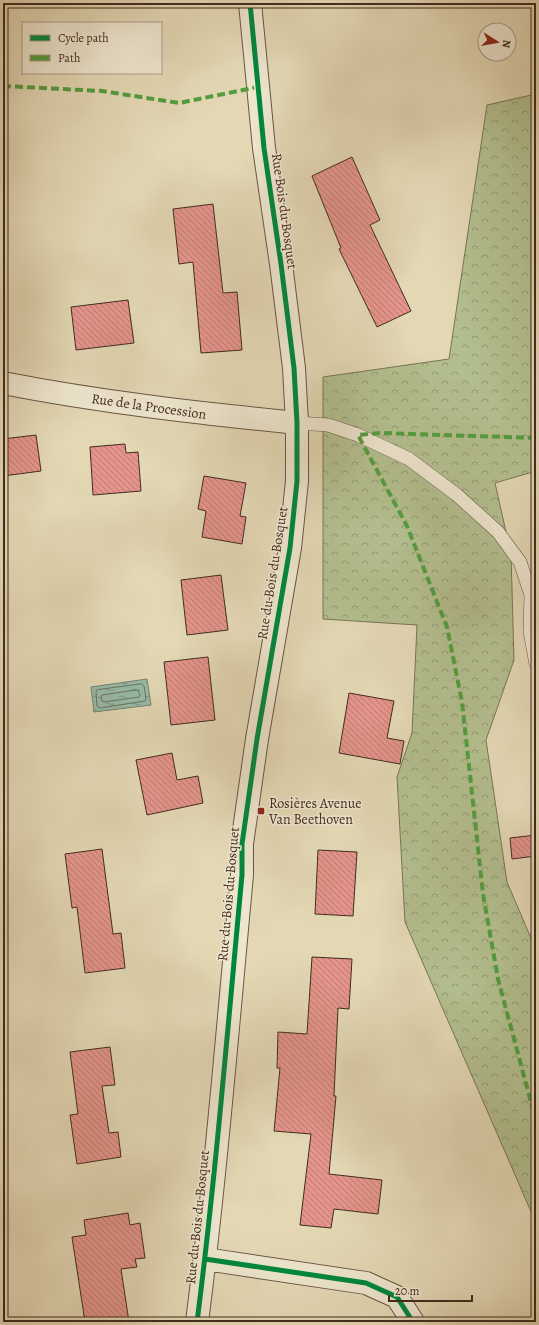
<svg xmlns="http://www.w3.org/2000/svg" width="539" height="1325" font-family="Alegreya,serif">
  <style>
    .forest { fill: url(#forest-crowns); stroke: #7a7456 }
    .water { fill: url(#water-ripples); stroke: #748171 }
    .lines { fill: none; stroke-linecap: round; stroke-linejoin: round }
    .shore { stroke: #6c7263; stroke-width: 1 }
    .building { fill: url(#building-back-hatch); stroke: #422b1f }
    .service-casing { stroke: #6a5644; stroke-width: 14 }
    .minor-casing { stroke: #6a5644; stroke-width: 24 }
    .service { stroke: #ede5ce; stroke-width: 13 }
    .minor { stroke: #ede5ce; stroke-width: 22 }
    .quiet { stroke: #549d3f; stroke-width: 4; stroke-dasharray: 8 4; stroke-linecap: butt }
    .cycleway-casing { stroke: #ede5ce; stroke-width: 8 }
    .cycleway { stroke: #00873e; stroke-width: 5 }
    .poi-dot { fill: #8f2418; stroke: #ede5ce; stroke-width: 1.5 }
    .labels { text-anchor: middle; stroke-width: 3; stroke-linejoin: round; paint-order: stroke }
    .street-label { font-size: 14px; fill: #422b1f; stroke: #ede5ce }
    .poi-label { font-size: 14px; fill: #422b1f; stroke: #ede5ce; text-anchor: start }
  </style>
  <defs>
    <pattern id="forest-crowns" width="20" height="18" patternUnits="userSpaceOnUse"><rect width="20" height="18" fill="#b3be8e"/><path d="M2 6a3 3 0 1 1 6 0M12 15a3 3 0 1 1 6 0" fill="none" stroke="#939b73"/></pattern>
    <pattern id="water-ripples" width="26" height="14" patternUnits="userSpaceOnUse"><rect width="26" height="14" fill="#96baa7"/><path d="M2 4q2-2 4 0t4 0M15 11q2-2 4 0t4 0" fill="none" stroke="#7c9787"/></pattern>
    <pattern id="building-back-hatch" width="6" height="6" patternUnits="userSpaceOnUse"><rect width="6" height="6" fill="#e4948b"/><path d="M-1 5l2 2M0 0l6 6M5-1l2 2" fill="none" stroke="#ba7971"/></pattern>
  </defs>
  <rect width="100%" height="100%" fill="#e3d7b4"/>
  <filter id="stains"><feTurbulence type="fractalNoise" baseFrequency=".005" numOctaves="4"/><feColorMatrix values="0 0 0 0 .2 0 0 0 0 .09 0 0 0 0 .02 0 0 0 .5 -.17"/></filter>
  <radialGradient id="worn" r=".72"><stop offset=".6" stop-color="#630" stop-opacity="0"/><stop offset="1" stop-color="#630" stop-opacity=".3"/></radialGradient>
  <path class="forest" d="M536 94V471L495 483 511 554 514 660 486 740 507 882 536 950V1223L405 922 397 777 412 733 417 625 323 619V377L449 359 487 105Z"/>
  <path class="water" d="M147 679 151 705 94 712 91 687Z"/>
  <g class="lines">
    <path class="shore" d="M142 684 144 686 146 699 145 701 100 708 97 706 96 692 97 690Z
      M138 690 140 695 139 697 104 702 102 701 101 696 103 695Z"/>
  </g>
  <path class="building" d="M352 157 380 220 370 225 411 311 377 327 339 249 341 248 312 176Z
    M213 204 223 293 237 292 242 350 201 353 193 262 179 264 173 209Z
    M128 300 134 343 76 350 71 307Z
    M36 435 41 471 3 476V439Z
    M125 444 126 453 138 452 141 491 93 495 90 447Z
    M204 476 246 483 240 516 246 517 242 544 202 537 206 511 198 509Z
    M221 575 228 630 187 635 181 580Z
    M208 657 215 720 171 725 164 662Z
    M349 693 394 701 387 738 404 741 400 764 339 753Z
    M172 753 177 780 198 776 203 803 147 815 136 760Z
    M536 835V856L512 859 510 838Z
    M102 849 113 934 121 933 125 968 85 973 77 907 72 908 65 854Z
    M318 850 357 852 353 916 315 914Z
    M312 957 352 959 349 1009 338 1008 334 1096H336L329 1174 382 1180 378 1214 334 1209 331 1228 300 1225 311 1134 274 1131 280 1068H277L278 1032 307 1034Z
    M110 1047 115 1085 102 1086 109 1133 118 1132 121 1157 77 1164 70 1115 78 1114 70 1052Z
    M128 1213 130 1225 140 1223 145 1258 135 1259 137 1267 121 1269 129 1322H85L72 1237 86 1235 84 1220Z"/>
  <g class="lines">
    <g class="service-casing">
      <path id="service" d="M297 423 328 425 358 435 409 459 457 495 498 532 520 562 531 595 530 631 536 664"/>
    </g>
    <g class="minor-casing">
      <path id="minor" d="M3 383C100 402 198 413 297 423
        M205 1259 366 1283 397 1297 413 1322
        M197 1322C216 1174 228 1024 242 875V844L257 739 290 548 297 481V423L294 368 281 264 264 148 250 3"/>
    </g>
    <use href="#service" class="service"/>
    <use href="#minor" class="minor"/>
    <path class="quiet" d="M3 86 102 91 179 103 258 87
      M536 438 381 433 358 435 407 526 447 627 462 702 483 894 498 979 536 1121"/>
    <g class="cycleway-casing">
      <path id="cycleway" d="M205 1259 366 1283 397 1297 413 1322
        M197 1322C216 1174 228 1024 242 875V844L257 739 290 548 297 481V423L294 368 281 264 264 148 250 3"/>
    </g>
    <use href="#cycleway" class="cycleway"/>
  </g>
  <rect class="poi-dot" x="257" y="807" width="8" height="8" rx="2"/>
  <g class="labels">
    <g class="street-label">
      <text transform="translate(285 211) rotate(82)" y="5">Rue Bois du Bosquet</text>
      <text transform="translate(149 406) rotate(8)" y="5">Rue de la Procession</text>
      <text transform="translate(272 573) rotate(-81)" y="5">Rue du Bois du Bosquet</text>
      <text transform="translate(228 894) rotate(-85)" y="5">Rue du Bois du Bosquet</text>
      <text transform="translate(197 1217) rotate(-84)" y="5">Rue du Bois du Bosquet</text>
    </g>
    <g class="poi-label">
      <text x="269" y="808">Rosières Avenue<tspan x="269" dy="16">Van Beethoven</tspan></text>
    </g>
  </g>
  <rect width="539" height="1325" fill="none" stroke="#e3d7b4" stroke-width="16"/>
  <rect x="4" y="4" width="531" height="1317" fill="none" stroke="#422b1f" stroke-width="2"/>
  <rect x="8" y="8" width="523" height="1309" fill="none" stroke="#422b1f"/>
  <rect x="22" y="22" width="140" height="52" fill="#ede5ce" stroke="#a99b88"/>
  <rect x="30" y="35" width="20" height="6" fill="#00873e" stroke="#a99b88"/>
  <text x="58" y="42" font-size="12" fill="#422b1f">Cycle path</text>
  <rect x="30" y="55" width="20" height="6" fill="#549d3f" stroke="#a99b88"/>
  <text x="58" y="62" font-size="12" fill="#422b1f">Path</text>
  <g transform="translate(497 42) rotate(101)"><circle r="19" fill="#ede5ce" stroke="#a99b88"/>
  <path d="M0-3L7 15L0 10L-7 15Z" fill="#8f2418"/>
  <text y="-6" font-size="11" font-weight="bold" text-anchor="middle" fill="#422b1f">N</text>
  </g>
  <path d="M389 1295v6h83v-6" fill="none" stroke="#422b1f" stroke-width="2"/>
  <text x="395" y="1295" font-size="12" fill="#422b1f" stroke="#ede5ce" stroke-width="3" paint-order="stroke">20 m</text>
  <rect width="100%" height="100%" filter="url(#stains)"/>
  <rect width="100%" height="100%" fill="url(#worn)"/>
</svg>
